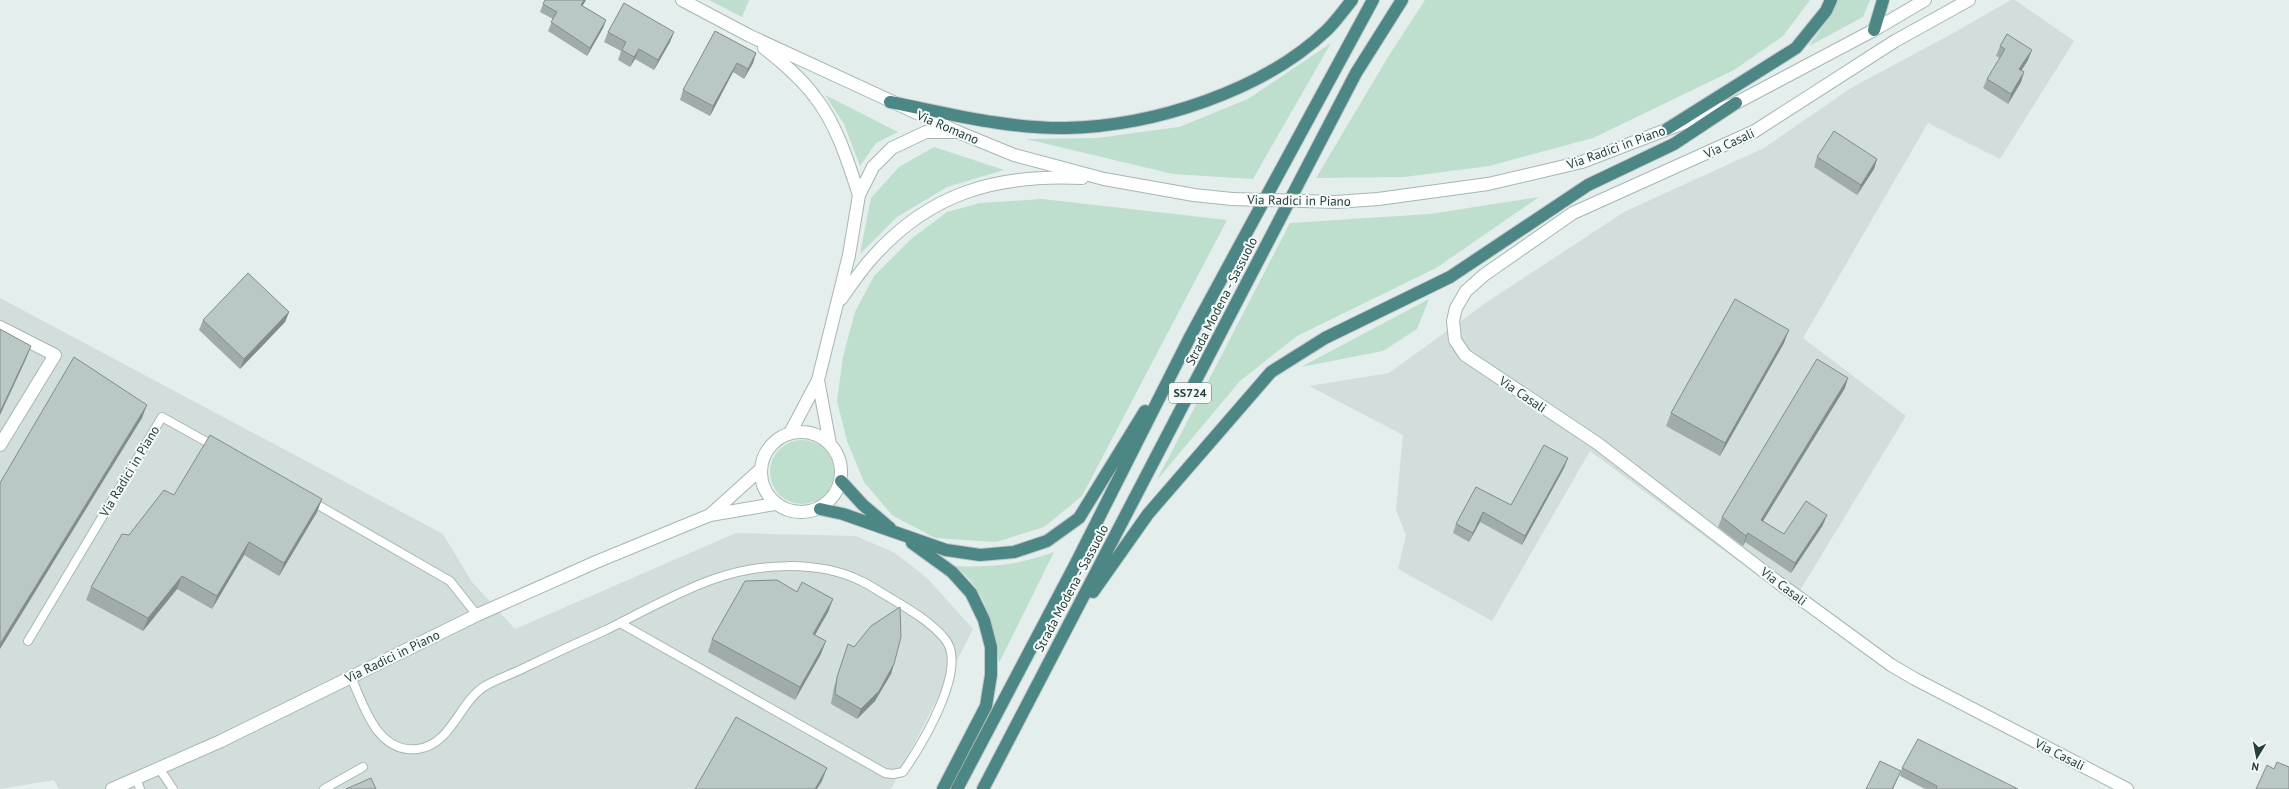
<svg xmlns="http://www.w3.org/2000/svg" width="2289" height="789" font-family="'PT Sans',sans-serif">
  <style>
    .built { fill: #d2dedb }
    .green { fill: #bedece }
    .lines { fill: none; stroke-linecap: round; stroke-linejoin: round }
    .service-casing { stroke: #a7b6b4; stroke-width: 10 }
    .minor-casing { stroke: #a7b6b4; stroke-width: 14 }
    .tertiary-casing { stroke: #a7b6b4; stroke-width: 14 }
    .trunk-casing { stroke: #c2c9c9; stroke-width: 14 }
    .service { stroke: #fff; stroke-width: 8 }
    .minor { stroke: #fff; stroke-width: 12 }
    .tertiary { stroke: #fff; stroke-width: 12 }
    .trunk { stroke: #4c8786; stroke-width: 12 }
    .tertiary-bridge-casing { stroke: #a7b6b4; stroke-width: 14; stroke-linecap: butt }
    .tertiary-bridge { stroke: #fff; stroke-width: 12 }
    .wall { fill: #a0aca9 }
    .shaded-wall { fill: #828c8a }
    .building { fill: #bac8c5; stroke: #828c8a }
    .labels { text-anchor: middle; stroke-width: 4; stroke-linejoin: round; paint-order: stroke }
    .shield { fill: #f5faf9; stroke: #637776; stroke-width: 1 }
    .shield-label { font-size: 12px; font-weight: bold; fill: #243f3e }
    .street-label { font-size: 13px; fill: #243f3e; stroke: #f5faf9 }
  </style>
  <rect width="100%" height="100%" fill="#e4eeec"/>
  <path class="built" d="M2011 0H2015L2074 41 2000 159 1928 123 1803 338 1906 416 1793 602 1590 451 1492 621 1398 569 1406 535 1396 510 1403 435 1309 386 1389 373 1487 302 1624 212 1764 148 1851 88 1955 32Z
    M0 298 443 534 472 582 515 629 736 533 856 536 895 553 927 578 973 629 891 789H59L54 780 0 789Z"/>
  <path class="green" d="M709 0H749L742 17Z
    M1425 0H1810L1783 36 1734 70 1593 138 1489 166 1404 177 1316 178 1388 57Z
    M1838 0H1870L1863 17 1809 46 1827 21Z
    M1331 43 1253 179 1173 174 1026 139 1097 138 1179 127 1248 99Z
    M825 95 898 132 876 143 860 166 844 124Z
    M934 147 1004 170 947 187 897 217 860 254 871 198 899 167Z
    M1539 197 1436 268 1297 336 1240 381 1157 480 1290 223 1430 214Z
    M1042 199 1227 220 1082 496 1044 527 996 542 935 538 892 515 864 482 847 441 837 401 843 357 855 312 874 276 911 239 947 212 980 203Z
    M1429 299 1417 329 1383 351 1301 367Z
    M770 472a32 32 0 1 1 64 0a32 32 0 1 1-64 0Z
    M1054 552 999 663C993 626 987 588 954 566 993 568 1017 565 1054 552Z"/>
  <g class="lines">
    <g class="service-casing">
      <path id="service" d="M311 501 450 581 477 615
        M28 641 162 417 214 446
        M351 677C364 706 377 754 418 749 452 744 459 702 485 686 497 679 512 674 524 668 551 655 579 642 606 630 640 613 679 591 714 579 759 563 818 560 861 581 870 585 878 591 887 596 907 608 930 621 945 639 969 668 921 746 903 772L893 774 885 773 620 623
        M159 768 173 789
        M136 778 140 789
        M324 789 363 767"/>
    </g>
    <g class="minor-casing">
      <path id="minor" d="M682 0 750 36 958 132
        M1969 0 1895 41 1755 131 1573 213 1484 275 1466 291 1456 308 1453 321 1455 340 1465 355 1597 443 1779 583 1891 665 1915 679 2127 789
        M764 48C783 63 801 78 815 97 837 125 848 162 859 195
        M0 327 55 355 0 445"/>
    </g>
    <g class="tertiary-casing">
      <path id="tertiary" d="M1336 202 1378 199 1488 184 1582 162 1736 103 1874 30 1925 0
        M841 299C851 285 861 270 872 258 930 192 998 174 1082 178
        M818 380 830 444
        M761 472a40 40 0 1 1 80 0a40 40 0 1 1-80 0Z
        M790 433 818 380 849 255 859 195 873 167 892 148 926 132H958L1014 155 1104 179 1194 195 1232 199
        M710 515 761 469
        M112 789 221 741 477 615 596 562 710 515 775 504"/>
    </g>
    <g class="trunk-casing">
      <path id="trunk" d="M1874 30 1883 0
        M890 102C947 113 1007 129 1066 128 1154 126 1263 91 1327 30 1336 21 1344 10 1352 0
        M1667 129 1796 48 1826 11 1831 0
        M841 481 863 505 890 528
        M820 509 843 514 946 550 980 555 1014 552 1047 541 1079 518 1145 411
        M912 543 952 572 971 593 984 620 991 647V675L986 706 943 789
        M1093 592 1148 514 1271 372 1325 338 1450 277 1588 185 1674 144 1736 103
        M957 789 1076 563 1191 335 1373 0
        M983 789 1356 73 1402 0"/>
    </g>
    <use href="#service" class="service"/>
    <use href="#minor" class="minor"/>
    <use href="#tertiary" class="tertiary"/>
    <use href="#trunk" class="trunk"/>
    <g class="tertiary-bridge-casing">
      <path id="tertiary-bridge" d="M1232 199 1336 202"/>
    </g>
    <use href="#tertiary-bridge" class="tertiary-bridge"/>
  </g>
  <path class="wall" d="M543 4 583 6 606 20 603 28 587 56 548 31 553 19 540 12Z
    M715 31 756 53 753 63 744 79 733 72 710 116 680 100 683 90Z
    M608 32H674L670 42 654 70 635 59 630 67 618 60 621 51 604 42Z
    M2000 46 2028 60 2021 71 2024 72 2021 82 2008 104 1983 88 1987 79 2000 58 1996 56Z
    M1817 157 1877 159 1874 169 1857 195 1814 167Z
    M289 312 285 322 240 369 199 330 203 320Z
    M1784 343 1720 456 1666 426 1671 413Z
    M1845 388 1763 521 1784 534 1823 525 1791 573 1745 542 1743 546 1718 527 1722 517Z
    M1568 458 1564 468 1522 545 1480 522 1469 542 1453 533 1456 524 1476 487 1511 505Z
    M174 495 322 499 317 512 279 576 244 555 212 609 177 589 143 631 86 600 91 587 129 535Z
    M797 592 833 599 828 612 815 635 821 654 795 700 708 652 712 639Z
    M848 644 894 664 891 674 875 701 857 719 831 704 834 687Z
    M1902 768 2018 789H1925L1900 776Z"/>
  <path class="shaded-wall" d="M584 0H586L578 14 581 5Z
    M606 20 603 28 587 56 590 48Z
    M674 32 670 42 654 70 658 60Z
    M639 49 635 59 630 67 634 57Z
    M2032 50 2028 60 2016 79 2019 69Z
    M756 53 753 63 744 79 748 69Z
    M737 63 733 72 710 116 713 106Z
    M2024 72 2021 82 2008 104 2011 94Z
    M1877 159 1874 169 1857 195 1861 185Z
    M289 312 285 322 240 369 244 359Z
    M1789 330 1784 343 1720 456 1725 443Z
    M31 346 26 359 0 415V412Z
    M1848 378 1845 388 1758 529 1761 520Z
    M147 405 142 418 0 649V644Z
    M1568 458 1564 468 1522 545 1525 536Z
    M322 499 317 512 279 576 284 563Z
    M1483 512 1480 522 1469 542 1473 533Z
    M1827 515 1823 525 1791 573 1795 563Z
    M1748 533 1745 542 1743 546 1746 536Z
    M249 542 244 555 212 609 217 596Z
    M182 576 177 589 143 631 148 618Z
    M833 599 828 612 808 647 813 634Z
    M826 641 821 654 795 700 800 687Z
    M894 664 891 674 875 701 857 719 861 709Z
    M827 768 822 781 817 789H815Z
    M1901 771 1898 778 1893 789H1892Z"/>
  <path class="building" d="M545 0H584L581 5 606 20 590 48 551 22 557 12 543 4Z
    M624 3 674 32 658 60 639 49 634 57 622 50 626 42 608 32Z
    M715 31 756 53 748 69 737 63 713 106 683 90Z
    M2007 34 2032 50 2019 69 2024 72 2011 94 1987 79 2005 49 2000 46Z
    M1834 131 1877 159 1861 185 1817 157Z
    M248 273 289 312 244 359 203 320Z
    M1735 299 1789 330 1725 443 1671 413Z
    M0 329 31 346 0 412Z
    M74 357 147 405 0 644V483Z
    M1817 359 1848 378 1761 520 1784 534 1806 501 1827 515 1795 563 1748 533 1746 536 1722 517Z
    M210 435 322 499 284 563 249 542 217 596 182 576 148 618 91 587 122 534 129 535 164 490 174 495Z
    M1544 445 1568 458 1525 536 1483 512 1473 533 1456 524 1476 487 1511 505Z
    M777 580 797 592 802 582 833 599 813 634 826 641 800 687 712 639 745 581Z
    M900 607 901 637 894 664 879 691 861 709 835 694 837 677 848 644 854 647 871 626Z
    M736 717 827 768 815 789H695Z
    M1918 739 2018 789H1936L1937 786 1902 768Z
    M1880 761 1901 771 1892 789H1866Z
    M2277 762 2289 767V789H2256L2267 765 2274 769Z
    M371 778 376 789H346Z"/>
  <g class="labels">
    <rect class="shield" x="1169" y="383" width="42" height="20" rx="3"/>
    <g class="shield-label">
      <text x="1190" y="397">SS724</text>
    </g>
    <g class="street-label">
      <text transform="translate(948 127) rotate(23)" y="5">Via Romano</text>
      <text transform="translate(1729 143) rotate(-25)" y="5">Via Casali</text>
      <text transform="translate(1616 147) rotate(-20)" y="5">Via Radici in Piano</text>
      <text transform="translate(1299 200) rotate(1)" y="5">Via Radici in Piano</text>
      <text transform="translate(1221 301) rotate(-63)" y="5">Strada Modena - Sassuolo</text>
      <text transform="translate(1523 394) rotate(34)" y="5">Via Casali</text>
      <text transform="translate(129 471) rotate(-59)" y="5">Via Radici in Piano</text>
      <text transform="translate(1784 586) rotate(37)" y="5">Via Casali</text>
      <text transform="translate(1071 588) rotate(-62)" y="5">Strada Modena - Sassuolo</text>
      <text transform="translate(392 656) rotate(-26)" y="5">Via Radici in Piano</text>
      <text transform="translate(2060 754) rotate(27)" y="5">Via Casali</text>
    </g>
  </g>
  <g transform="translate(2257 757) rotate(190)" stroke="#f5faf9" stroke-width="3" paint-order="stroke">
  <path d="M0-3L7 15L0 10L-7 15Z" fill="#243f3e"/>
  <text y="-6" font-size="11" font-weight="bold" text-anchor="middle" fill="#243f3e">N</text>
  </g>
</svg>
